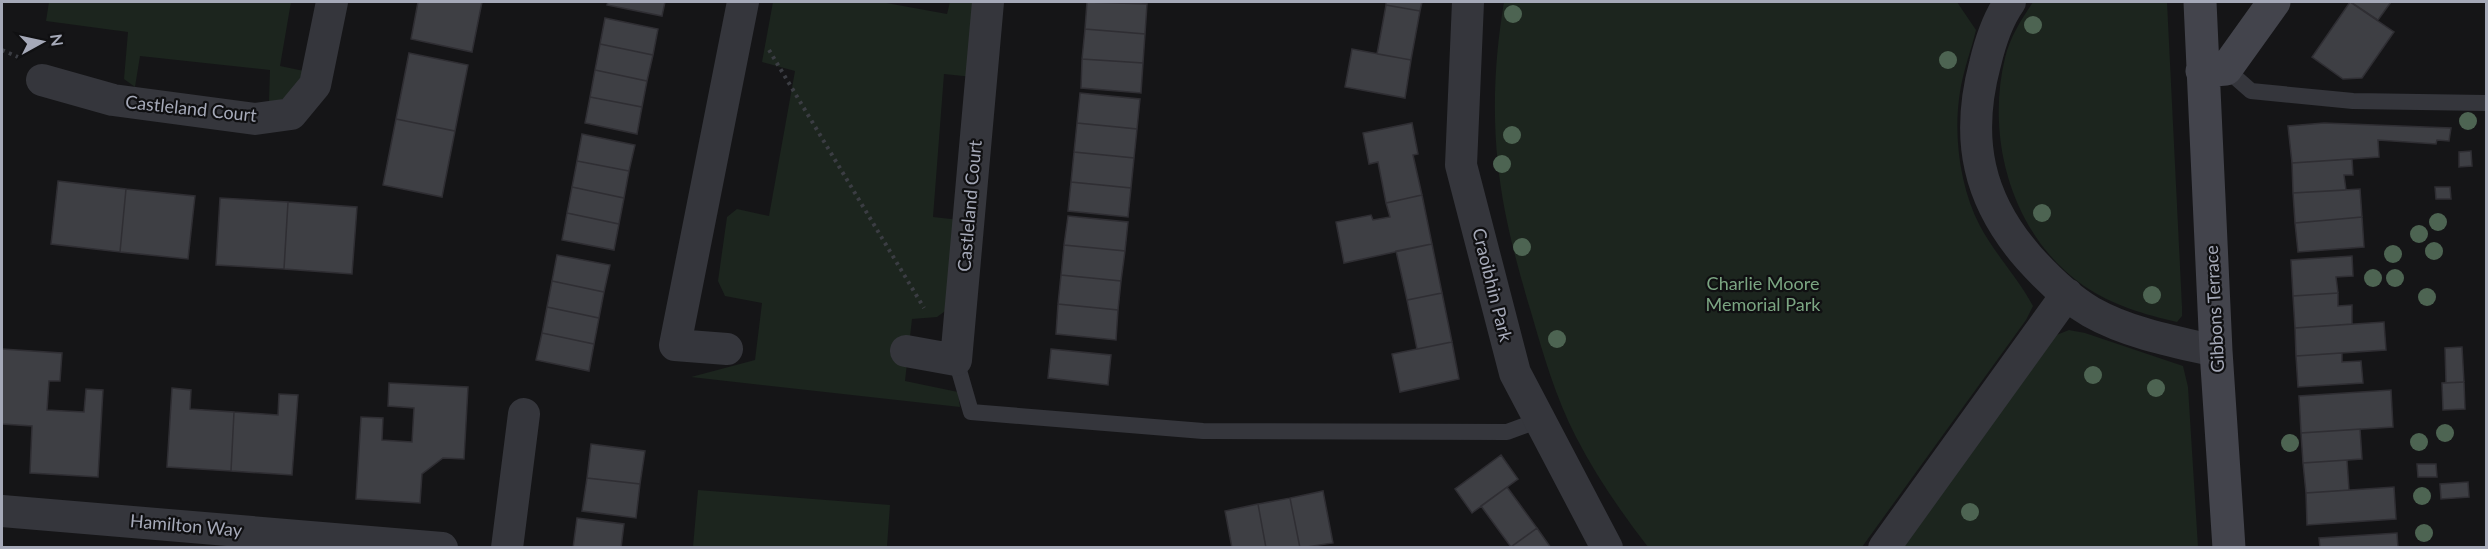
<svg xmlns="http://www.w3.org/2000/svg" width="2488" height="549" font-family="Lato,sans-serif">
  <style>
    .green { fill: #1c251e }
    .building { fill: #3e3f44; stroke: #2f2e33; stroke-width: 1.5 }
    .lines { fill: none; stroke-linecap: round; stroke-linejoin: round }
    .path { stroke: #3b3d43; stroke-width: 4; stroke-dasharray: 3 4.5; stroke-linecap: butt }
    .lane { stroke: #35363c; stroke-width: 16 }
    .street { stroke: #35363c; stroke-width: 32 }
    .secondary { stroke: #43444c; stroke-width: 33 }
    .tree { fill: #4d6452 }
    .labels { text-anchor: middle; stroke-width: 4.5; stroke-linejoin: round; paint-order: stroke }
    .street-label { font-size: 18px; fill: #a5a9b8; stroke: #101012 }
    .park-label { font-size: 18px; fill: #7ba582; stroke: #101012 }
  </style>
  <rect width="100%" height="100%" fill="#151517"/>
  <path class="green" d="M49 2H291L280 66 304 71C296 95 294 98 269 102L270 70 140 56 135 87 124 79 128 32 46 21Z
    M773 2H881L947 14 950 2H977L973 77 944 74 933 217 960 220 952 306 937 317 912 319 905 381 958 392 960 407 691 377 755 360 762 303 725 296 718 281 727 217 737 209 769 216 795 71 762 62Z
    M1504 2H1957L1976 30C1971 51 1963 71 1960 92 1953 135 1960 188 1980 226 1995 254 2018 278 2033 306L2026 320 1862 547H1648C1621 512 1596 476 1576 437 1556 398 1543 354 1531 312 1517 266 1503 214 1498 165 1492 111 1495 55 1504 2Z
    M2033 2H2167L2182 307V316L2177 322C2143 314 2114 306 2084 286 2013 237 1985 140 2005 58 2010 37 2021 20 2033 2Z
    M2069 330 2085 333 2183 366 2188 387 2198 547 1899 548 2054 336Z
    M698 490 890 505 887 547H693Z"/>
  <path class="building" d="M418 2H482L472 52 411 39Z
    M608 2H665L662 16 607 5Z
    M1087 2 1147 4 1145 34 1085 29Z
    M1386 2H1422L1420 11 1386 5Z
    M2350 2 2394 32 2362 78 2343 79 2312 57Z
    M2351 2H2391L2378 20Z
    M1386 5 1420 11 1411 60 1377 54Z
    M605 18 658 29 653 55 600 44Z
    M1085 29 1145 34 1143 63 1082 59Z
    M600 44 653 55 647 81 595 70Z
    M1352 49 1411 60 1405 98 1345 87Z
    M409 53 468 65 455 131 396 119Z
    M1082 59 1143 63 1141 93 1081 88Z
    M595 70 647 81 642 107 590 97Z
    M1080 93 1140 99 1137 129 1077 123Z
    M590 97 642 107 637 134 585 123Z
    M396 119 455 131 442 197 383 185Z
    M1077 123 1137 129 1134 158 1074 152Z
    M1412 123 1418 154 1413 155 1422 195 1386 203 1378 162 1369 164 1363 133Z
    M2324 123 2451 128 2449 141 2437 140 2436 144 2378 140 2379 157 2292 163 2288 126Z
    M582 134 635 145 629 171 577 161Z
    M2471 151 2472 166 2459 167V152Z
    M1074 152 1134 158 1131 188 1071 182Z
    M2352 159 2353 175H2344L2346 190 2293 193 2292 163Z
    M577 161 629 171 624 198 572 187Z
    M58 181 126 189 120 252 51 244Z
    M1071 182 1131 188 1128 217 1068 211Z
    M572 187 624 198 619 224 567 213Z
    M2435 187H2450L2451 199H2436Z
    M126 189 195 196 188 259 120 252Z
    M2360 189 2362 217 2295 223 2293 193Z
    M1422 195 1432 244 1344 263 1336 222 1371 215 1373 220 1390 217 1386 203Z
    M220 198 288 202 284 269 216 265Z
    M288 202 357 207 352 274 284 269Z
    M567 213 619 224 614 250 562 240Z
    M1068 216 1128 222 1125 251 1064 245Z
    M2362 217 2364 247 2298 252 2295 223Z
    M1432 244 1442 293 1407 300 1396 251Z
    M1064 245 1125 251 1121 281 1061 275Z
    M557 255 610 265 604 292 552 281Z
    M2352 256 2353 276 2336 277 2338 293 2293 296 2291 260Z
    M1061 275 1121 281 1118 310 1058 304Z
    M552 281 604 292 599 318 547 307Z
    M1442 293 1452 342 1417 349 1407 300Z
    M2338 293V306L2352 305V324L2295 328 2293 296Z
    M1058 304 1118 310 1116 340 1056 334Z
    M547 307 599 318 594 344 542 333Z
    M2384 322 2386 350 2296 356 2295 328Z
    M542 333 594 344 589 371 536 360Z
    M1452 342 1459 379 1400 392 1392 354Z
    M2462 347 2464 382 2446 383 2445 348Z
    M2 349 62 353 60 381H49L47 410 84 412 86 389 103 390 98 477 30 473 32 426 2 424Z
    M1051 349 1111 355 1108 385 1048 378Z
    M2342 353V362L2361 361 2363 383 2298 387 2296 356Z
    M2464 382 2465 409 2443 410 2442 383Z
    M389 383 468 387 464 459 443 458 422 474 420 503 356 499 361 417 383 418 382 440 412 442 414 408 388 406Z
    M172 388 191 390 190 409 234 412 231 471 167 467Z
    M2391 390 2393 427 2301 433 2299 396Z
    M279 394 298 395 292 475 231 471 234 412 278 415Z
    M2360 429 2362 459 2303 463 2301 433Z
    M591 444 645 451 640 484 587 478Z
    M1501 455 1518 479 1472 513 1455 489Z
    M2347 460 2349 490 2306 493 2303 463Z
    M2417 464H2436L2437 477H2418Z
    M587 478 640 484 636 518 582 511Z
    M2468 482 2469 497 2441 499 2440 484Z
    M1507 487 1537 528 1511 547 1481 506Z
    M2394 487 2396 519 2307 525 2306 493Z
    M1323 491 1333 543 1300 548 1290 498Z
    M1290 498 1300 548H1266L1258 504Z
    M1258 504 1266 548H1232L1225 511Z
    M577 518 624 524 621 548H573Z
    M1537 528 1551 548H1511V547Z
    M2397 533 2398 548H2320L2319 538Z"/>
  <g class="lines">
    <path class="path" d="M2 50 18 57
      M769 50 924 308"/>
    <path class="lane" d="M2226 69 2251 91 2353 101 2486 103
      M956 360 971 412 1203 431 1507 432 1540 420"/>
    <path class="street" d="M1468 2 1461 165 1515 373 1607 548
      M2010 2C1997 20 1990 43 1985 64 1965 139 1978 200 2029 258 2047 278 2067 298 2091 312 2128 333 2175 342 2216 351
      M42 80 113 100 255 119 291 114 315 85 332 2
      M727 349 675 345 743 2
      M906 351 956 360 988 2
      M2 511 442 548
      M507 548 524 414
      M1884 548 2067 294"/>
    <path class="secondary" d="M2200 2 2216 351 2229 548
      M2202 71 2226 69 2274 2"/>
  </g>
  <g class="tree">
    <circle cx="1513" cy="14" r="9"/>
    <circle cx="2033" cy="25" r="9"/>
    <circle cx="1948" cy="60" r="9"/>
    <circle cx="2468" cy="121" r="9"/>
    <circle cx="1512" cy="135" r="9"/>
    <circle cx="1502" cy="164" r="9"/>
    <circle cx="2042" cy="213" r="9"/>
    <circle cx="2438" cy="222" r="9"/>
    <circle cx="2419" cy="234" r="9"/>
    <circle cx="1522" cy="247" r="9"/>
    <circle cx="2434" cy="251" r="9"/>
    <circle cx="2393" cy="254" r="9"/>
    <circle cx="2373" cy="278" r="9"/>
    <circle cx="2395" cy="278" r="9"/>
    <circle cx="2152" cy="295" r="9"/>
    <circle cx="2427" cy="297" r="9"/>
    <circle cx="1557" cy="339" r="9"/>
    <circle cx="2093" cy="375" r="9"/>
    <circle cx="2156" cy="388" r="9"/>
    <circle cx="2445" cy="433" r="9"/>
    <circle cx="2419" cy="442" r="9"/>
    <circle cx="2290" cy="443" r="9"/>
    <circle cx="2422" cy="496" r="9"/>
    <circle cx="1970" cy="512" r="9"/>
    <circle cx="2424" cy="533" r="9"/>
  </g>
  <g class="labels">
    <g class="street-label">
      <text transform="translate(191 109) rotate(6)" y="6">Castleland Court</text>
      <text transform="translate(970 206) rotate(-85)" y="6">Castleland Court</text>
      <text transform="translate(1492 285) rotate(76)" y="6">Craoibhin Park</text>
      <text transform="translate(2215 309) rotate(-93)" y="6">Gibbons Terrace</text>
      <text transform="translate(186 526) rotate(5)" y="6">Hamilton Way</text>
    </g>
    <g class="park-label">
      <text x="1763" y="290">Charlie Moore<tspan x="1763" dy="21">Memorial Park</tspan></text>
    </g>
  </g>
  <rect width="2488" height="549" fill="none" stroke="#a5a9b8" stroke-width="6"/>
  <g transform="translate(42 42) rotate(82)" stroke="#101012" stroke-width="4.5" paint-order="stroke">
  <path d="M0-4.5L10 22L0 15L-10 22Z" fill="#a5a9b8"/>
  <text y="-9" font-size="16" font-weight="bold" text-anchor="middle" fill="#a5a9b8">N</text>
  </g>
</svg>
